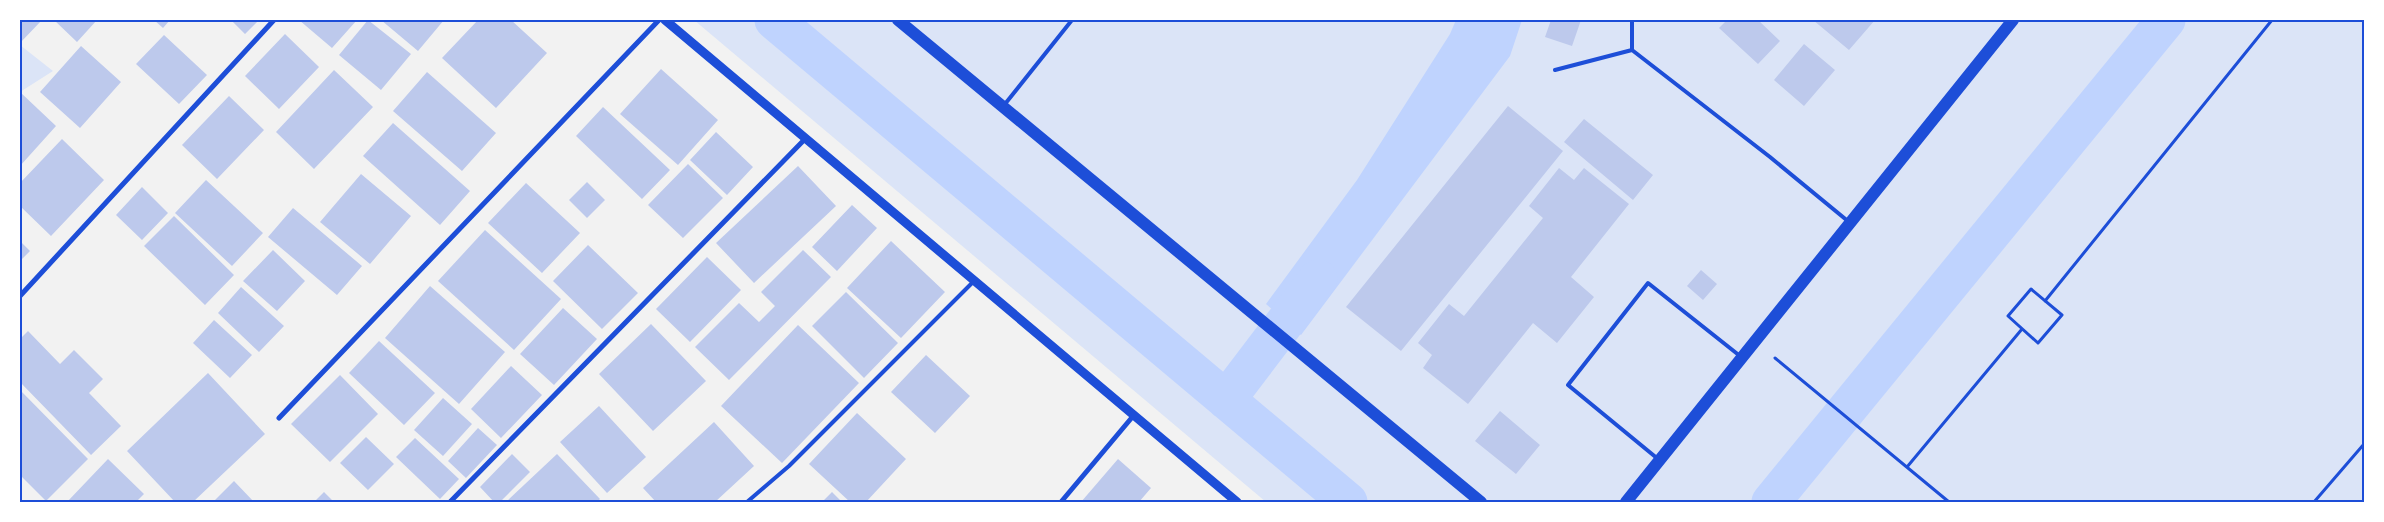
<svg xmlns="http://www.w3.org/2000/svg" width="2384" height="522" font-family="Barlow,sans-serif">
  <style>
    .green { fill: #dbe4f7 }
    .water { fill: #bfd3fe }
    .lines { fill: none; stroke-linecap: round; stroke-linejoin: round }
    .canal { stroke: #bfd3fe; stroke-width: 39 }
    .building { fill: #bdc9ec }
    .path { stroke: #1d4ed8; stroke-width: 3 }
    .service { stroke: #1d4ed8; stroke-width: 4 }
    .minor { stroke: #1d4ed8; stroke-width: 5 }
    .tertiary { stroke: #1d4ed8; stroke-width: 9 }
    .primary { stroke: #1d4ed8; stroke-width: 12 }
    .neatline { fill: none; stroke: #1d4ed8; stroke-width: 2 }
  </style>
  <rect width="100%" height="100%" fill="#f2f2f2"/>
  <path class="green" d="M694 20H2364V502H1266Z
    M20 45 53 71 20 92Z"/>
  <path class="water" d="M1456 20H1522L1510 56 1301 335 1266 304 1357 180 1450 34Z"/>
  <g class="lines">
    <path class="canal" d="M774 20 1348 502
      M1226 400 1318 279
      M1771 502 2166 20"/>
  </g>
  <path class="building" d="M20 20H42L20 43Z
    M54 20H97L77 42Z
    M154 20H170L163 28Z
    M231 20H259L245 34Z
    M299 20H357L332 48Z
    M368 20 411 54 381 90 339 55Z
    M381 20H444L418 51Z
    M478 20H511L547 53 496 108 442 58Z
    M1551 20H1581L1572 46 1545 37Z
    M1727 20H1758L1780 41 1758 64 1719 28Z
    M1813 20H1875L1849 50Z
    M285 34 319 67 279 109 245 76Z
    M164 35 207 75 179 104 136 64Z
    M1804 44 1835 70 1804 106 1774 80Z
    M81 46 121 82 80 128 40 92Z
    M661 69 718 120 678 165 620 114Z
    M334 70 373 107 314 169 276 132Z
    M427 72 496 133 462 171 393 111Z
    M20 92 56 126 20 166Z
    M229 96 264 130 217 179 182 145Z
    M1508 106 1563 151 1401 351 1346 307Z
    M603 107 670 170 642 199 576 136Z
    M1584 119 1653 175 1633 200 1564 142Z
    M393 123 470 191 440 225 363 156Z
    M716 132 753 167 727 195 690 160Z
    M62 139 104 180 51 236 20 206V183Z
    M688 164 723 198 683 238 648 205Z
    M798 166 836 206 754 283 716 243Z
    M1559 168 1574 180 1584 168 1629 204 1571 277 1594 297 1557 343 1533 323 1468 404 1423 368 1432 355 1418 343 1449 304 1464 316 1543 218 1529 206Z
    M361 174 411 216 370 264 320 222Z
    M206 180 263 233 232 266 175 213Z
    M587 182 605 200 587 218 569 200Z
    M526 183 580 233 542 273 488 223Z
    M142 187 168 213 142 240 116 215Z
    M852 205 877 228 837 271 812 247Z
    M293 208 362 266 337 295 268 237Z
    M174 216 234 275 205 305 144 246Z
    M485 230 561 299 514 350 438 281Z
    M20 241 30 251 20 261Z
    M891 241 945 292 901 338 847 288Z
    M588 245 638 293 602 329 553 281Z
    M273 250 305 281 277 311 243 281Z
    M803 250 831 277 729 380 695 347 739 303 759 322 775 306 761 292Z
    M707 257 741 290 690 342 656 309Z
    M1701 270 1717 284 1703 300 1687 286Z
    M430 286 505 352 459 404 385 338Z
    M241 287 284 326 259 352 218 313Z
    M846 292 898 343 864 378 812 326Z
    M563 308 597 339 554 385 520 354Z
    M214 320 252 355 230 378 193 343Z
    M651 324 706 381 653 431 599 374Z
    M798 325 859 383 782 463 721 406Z
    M28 331 60 364 74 350 103 379 89 393 121 426 91 455 20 382V339Z
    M379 341 435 393 404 425 349 373Z
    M926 355 970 396 935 433 891 392Z
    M511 366 542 395 501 438 471 409Z
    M208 373 265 434 193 502H175L127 451Z
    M340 375 378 414 330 462 291 424Z
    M20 390 88 459 46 501 20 475Z
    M443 398 472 424 443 456 414 430Z
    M599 406 646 457 607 493 560 442Z
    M1500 411 1540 445 1516 474 1475 441Z
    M857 413 906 459 866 502H850L809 464Z
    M714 422 754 466 715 502H699L697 500 695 502H656L643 488Z
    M478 428 497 445 466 478 448 461Z
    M366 437 394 464 368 490 340 463Z
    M415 438 459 479 440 499 396 457Z
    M512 454 530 472 500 502H494L480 487Z
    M557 454 600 499 597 502H506Z
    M108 459 144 494 136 502H67Z
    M1118 459 1151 488 1139 502H1081Z
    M234 481 254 502H213Z
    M324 492 334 502H314Z
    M832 492 842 502H822Z"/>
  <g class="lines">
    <path class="path" d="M2031 289 2062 315 2038 343 2008 316Z
      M2045 301 2272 20
      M1775 358 1949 502
      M1907 467 2022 329
      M2314 502 2364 444"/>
    <path class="service" d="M1632 20V50L1770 157 1849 222
      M1555 70 1632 50
      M1005 104 1072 20
      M1658 459 1568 385 1648 283 1740 356
      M747 502 789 466 974 281"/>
    <path class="minor" d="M20 296 274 20
      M279 418 659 20
      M450 502 805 139
      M1061 502 1134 415"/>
    <path class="tertiary" d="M665 20 1237 502"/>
    <path class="primary" d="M898 20 1481 502
      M1626 502 2013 20"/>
  </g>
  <rect width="2384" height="522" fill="none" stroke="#ffffff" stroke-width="42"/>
  <rect x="21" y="21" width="2342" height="480" class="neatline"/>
</svg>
